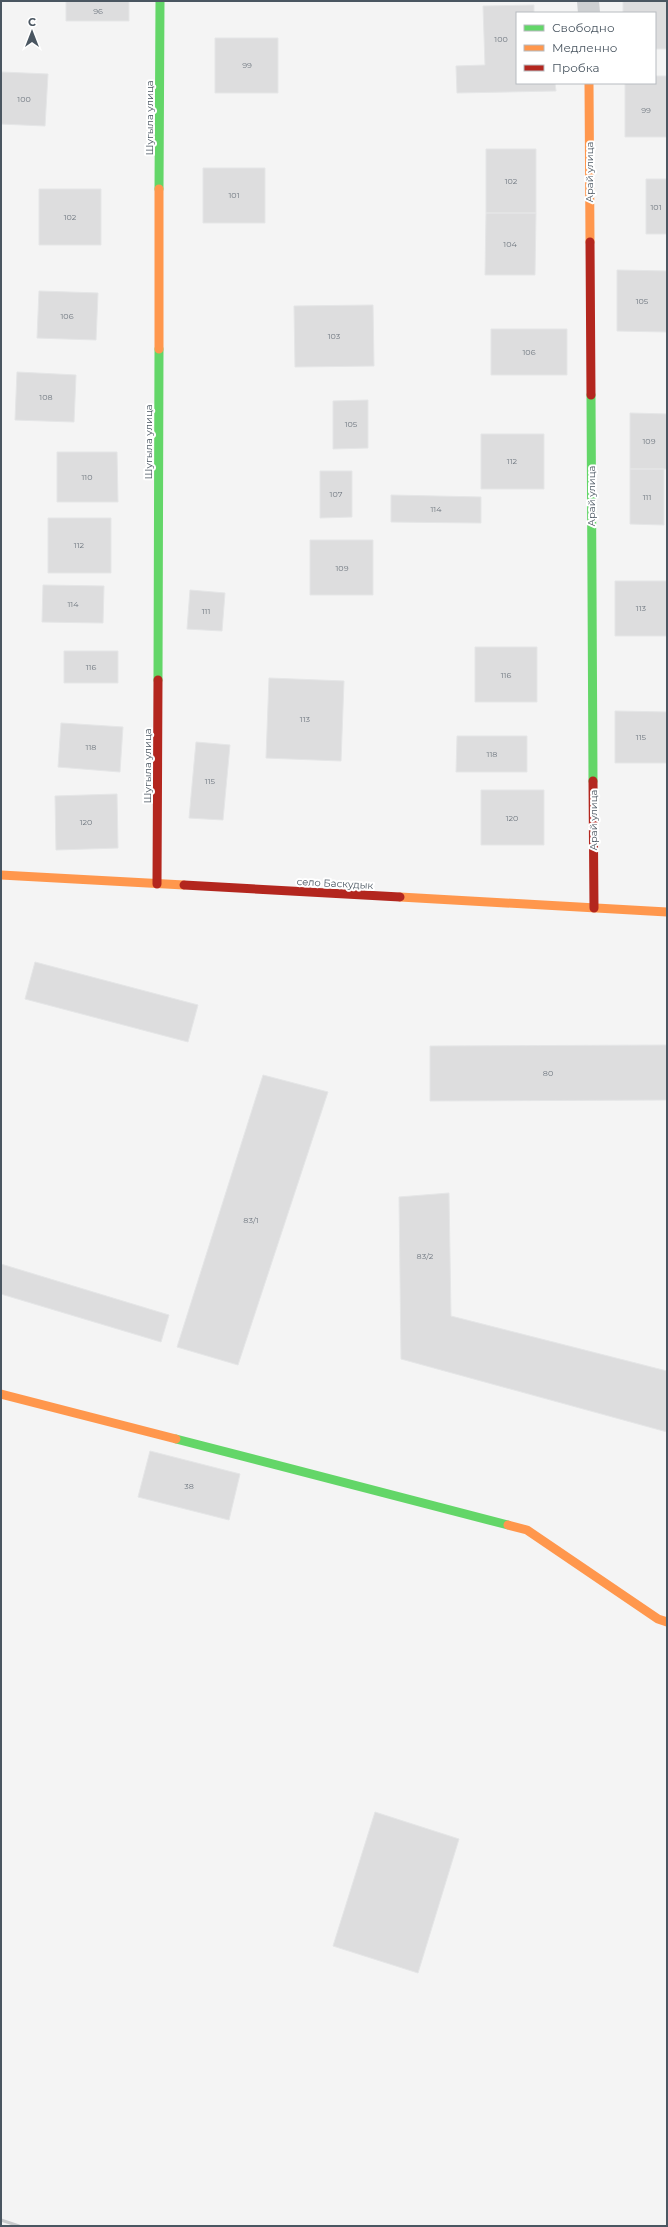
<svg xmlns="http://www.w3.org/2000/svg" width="668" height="2227" font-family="Montserrat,sans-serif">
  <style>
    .building { fill: #ddddde; stroke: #e5e6e7 }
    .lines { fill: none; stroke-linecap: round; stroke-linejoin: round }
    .street { stroke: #ced0d2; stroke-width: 22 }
    .fast { stroke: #63d668; stroke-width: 9 }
    .slow { stroke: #ff974d; stroke-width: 9 }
    .jam { stroke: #b3261e; stroke-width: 9 }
    .rail { stroke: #c9cacc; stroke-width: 3 }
    .labels { text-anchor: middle; stroke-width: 4; stroke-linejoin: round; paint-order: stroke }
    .number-label { font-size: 8px; fill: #707881 }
    .street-label { font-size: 10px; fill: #4a5661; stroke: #fff }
  </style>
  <rect width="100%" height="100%" fill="#f4f4f4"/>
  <path class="building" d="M66 1H129V21H66Z
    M623 1H667V49H655V13H623Z
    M534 5V13H517V83H555L556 91 457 93 456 66 485 65 483 6Z
    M215 38H278V93H215Z
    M1 72 48 74 45 126 1 124Z
    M655 76H667V137H625V83H655Z
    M486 149H536V213H486Z
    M203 168H265V223H203Z
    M646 179H667V234H646Z
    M39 189H101V245H39Z
    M486 213H536L535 275H485Z
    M617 270 667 271V332L617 331Z
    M39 291 98 293 96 340 37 338Z
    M373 305 374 366 295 367 294 306Z
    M491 329H567V375H491Z
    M17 372 76 375 74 422 15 420Z
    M368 400V448L333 449V401Z
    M630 413 667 414V469H630Z
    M481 434H544V489H481Z
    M57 452H117L118 502H57Z
    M630 469H664V525L630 524Z
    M320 471H352V517L320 518Z
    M391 495 481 497V523L391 522Z
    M48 518H111V573H48Z
    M310 540H373V595H310Z
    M615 581H667V636H615Z
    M43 585 104 586 103 623 42 622Z
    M190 590 225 593 222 631 187 629Z
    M475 647H537V702H475Z
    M64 651H118V683H64Z
    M269 678 344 681 341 761 266 758Z
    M615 711 667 712V763H615Z
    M61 723 123 727 120 772 58 767Z
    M457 736H527V772H456Z
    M196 742 230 745 223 820 189 818Z
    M481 790H544V845H481Z
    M117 794 118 848 56 850 55 796Z
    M35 962 198 1005 188 1042 25 999Z
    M667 1045V1100L430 1101V1046Z
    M263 1075 328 1092 238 1365 177 1347Z
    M449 1193 451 1316 667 1371V1432L401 1359 399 1197Z
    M1 1264 169 1315 161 1342 1 1294Z
    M150 1451 240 1474 229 1520 138 1497Z
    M375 1812 459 1839 418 1973 333 1946Z"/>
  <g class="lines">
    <path class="street" d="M588 1 589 13"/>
    <path class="fast" d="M159 189 160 1
      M591 395 593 781
      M158 680 159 349
      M176 1439 508 1525"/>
    <path class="slow" d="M589 83 590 242
      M159 349V189
      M1 875 184 885
      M400 897 667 912
      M1 1394 176 1439
      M508 1525 527 1530 658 1619 667 1622"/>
    <path class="jam" d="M590 242 591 395
      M593 781 594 908
      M157 884 158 680
      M184 885 400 897"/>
    <path class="rail" d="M1 2220 19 2226"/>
  </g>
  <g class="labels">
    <g class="number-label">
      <text x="98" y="14">96</text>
      <text x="501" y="42">100</text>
      <text x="247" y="68">99</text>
      <text x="24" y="102">100</text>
      <text x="646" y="113">99</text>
      <text x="511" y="184">102</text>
      <text x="234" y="198">101</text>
      <text x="656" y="210">101</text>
      <text x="70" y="220">102</text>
      <text x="510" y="247">104</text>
      <text x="642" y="304">105</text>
      <text x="67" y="319">106</text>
      <text x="334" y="339">103</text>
      <text x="529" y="355">106</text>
      <text x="46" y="400">108</text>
      <text x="351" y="427">105</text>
      <text x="649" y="444">109</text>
      <text x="512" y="464">112</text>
      <text x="87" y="480">110</text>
      <text x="336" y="497">107</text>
      <text x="647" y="500">111</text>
      <text x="436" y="512">114</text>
      <text x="79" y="548">112</text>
      <text x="342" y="571">109</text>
      <text x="73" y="607">114</text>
      <text x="641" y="611">113</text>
      <text x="206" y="614">111</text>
      <text x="91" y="670">116</text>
      <text x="506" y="678">116</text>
      <text x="305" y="722">113</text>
      <text x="641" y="740">115</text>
      <text x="91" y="750">118</text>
      <text x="492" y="757">118</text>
      <text x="210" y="784">115</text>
      <text x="512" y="821">120</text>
      <text x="86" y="825">120</text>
      <text x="548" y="1076">80</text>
      <text x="251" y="1223">83/1</text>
      <text x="425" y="1259">83/2</text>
      <text x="189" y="1489">38</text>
    </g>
    <g class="street-label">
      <text transform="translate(149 118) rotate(-90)" y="4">Шугыла улица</text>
      <text transform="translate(589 172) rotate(-90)" y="4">Арай улица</text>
      <text transform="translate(148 442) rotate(-90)" y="4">Шугыла улица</text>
      <text transform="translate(591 496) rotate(-90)" y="4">Арай улица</text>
      <text transform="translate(147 766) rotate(-90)" y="4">Шугыла улица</text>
      <text transform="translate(593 820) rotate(-90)" y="4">Арай улица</text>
      <text transform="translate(335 883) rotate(3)" y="4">село Баскудык</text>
    </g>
  </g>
  <rect width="668" height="2227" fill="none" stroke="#4a5661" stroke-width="4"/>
  <rect x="516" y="12" width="140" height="72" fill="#ffffff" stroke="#b7bbc0"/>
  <rect x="524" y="25" width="20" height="6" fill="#63d668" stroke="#b7bbc0"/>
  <text x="552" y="32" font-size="12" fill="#4a5661">Свободно</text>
  <rect x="524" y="45" width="20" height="6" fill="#ff974d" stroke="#b7bbc0"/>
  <text x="552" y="52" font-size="12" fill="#4a5661">Медленно</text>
  <rect x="524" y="65" width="20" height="6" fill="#b3261e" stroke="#b7bbc0"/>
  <text x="552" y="72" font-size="12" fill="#4a5661">Пробка</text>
  <g transform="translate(32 32)" stroke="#ffffff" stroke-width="3" paint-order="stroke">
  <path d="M0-3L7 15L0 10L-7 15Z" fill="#4a5661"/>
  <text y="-6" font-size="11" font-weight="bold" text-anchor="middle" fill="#4a5661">С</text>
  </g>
</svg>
